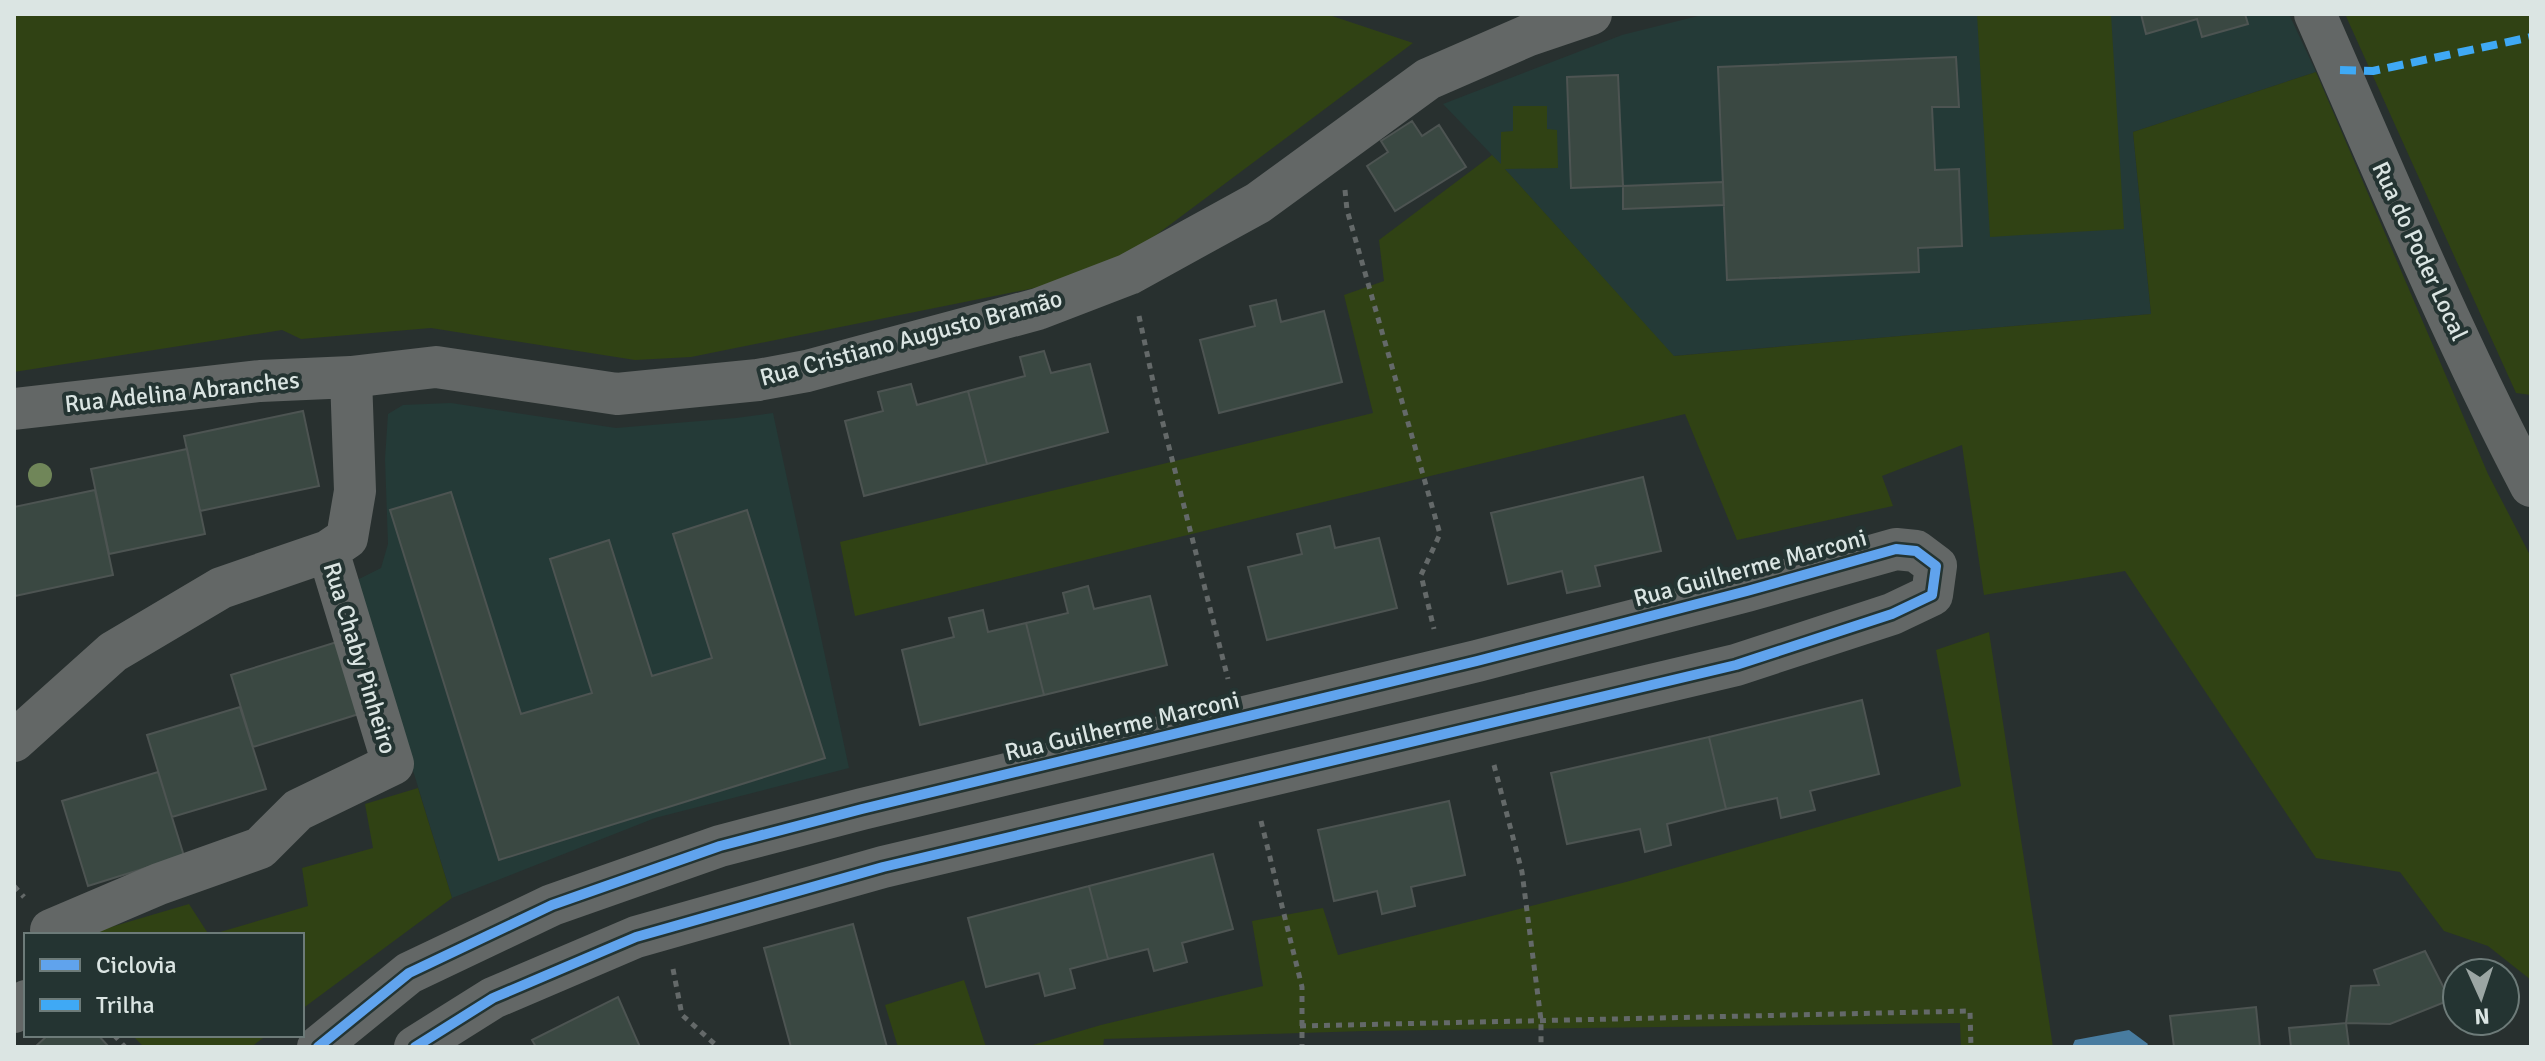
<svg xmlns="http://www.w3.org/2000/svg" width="2545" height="1061" font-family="Signika,sans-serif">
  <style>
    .built { fill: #243a37 }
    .green { fill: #304214 }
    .water { fill: #487ca0 }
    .building { fill: #3a4842; stroke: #4d5452; stroke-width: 2 }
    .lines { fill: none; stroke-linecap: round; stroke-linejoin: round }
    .path { stroke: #646969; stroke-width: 5; stroke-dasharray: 6 6; stroke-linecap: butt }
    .minor { stroke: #636766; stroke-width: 42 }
    .quiet { stroke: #3fa9f5; stroke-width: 8; stroke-dasharray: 16 8; stroke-linecap: butt }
    .cycleway-casing { stroke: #243432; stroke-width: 15 }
    .cycleway { stroke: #60a3ed; stroke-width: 10 }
    .tree { fill: #708659 }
    .labels { text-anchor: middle; stroke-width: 8; stroke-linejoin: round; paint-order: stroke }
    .street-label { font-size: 24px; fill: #dbe5e3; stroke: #243432 }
  </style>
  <rect width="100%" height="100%" fill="#28302f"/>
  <path class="built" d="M1706 14H2289L2316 72 2133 132 2151 314 1673 356 1492 155 1443 104 1622 35Z
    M451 403 616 428 736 418 773 413 849 768 655 818 452 898 355 581 381 568 388 544 385 459 388 414 403 405Z"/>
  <path class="green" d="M14 14H1326L1413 43 1104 274 691 357 635 360 431 328 301 339 282 330 14 372Z
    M1977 14H2111L2124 229 1990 237Z
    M2345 14H2531V395L2516 393Z
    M2316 72 2488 474 2531 557V980L2488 946 2444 931 2400 872 2316 858 2125 571 1984 595 1962 445 1882 476 1893 506 1737 540 1685 414 855 616 840 542 1373 413 1344 295 1384 281 1379 240 1492 155 1501 164V132L1513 131V106H1547V129L1557 130 1558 168 1505 169 1674 356 2151 314 2133 132Z
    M1989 632 2053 1047H1961L1960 1023 1364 1031 1104 1039 1103 1047H1026L1101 1025 1263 986 1252 921 1323 908 1338 955 1626 882 1961 786 1936 650Z
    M418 788 452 898 302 1009V935H210L308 906 302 868 373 848 365 804Z
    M189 904 209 935H84Z
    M964 980 986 1047H898L885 1005Z
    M132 1035H267L251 1047H144Z"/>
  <path class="water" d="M2129 1030 2148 1044 2146 1047H2072L2075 1040Z"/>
  <path class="building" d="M2141 14H2245L2248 24 2202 37 2197 19 2146 34Z
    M1956 57 1959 107H1932L1935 170 1959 169 1962 246 1918 248 1919 272 1727 280 1718 67Z
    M1618 75 1623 186 1571 188 1567 77Z
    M1412 121 1422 136 1439 125 1466 167 1395 211 1367 166 1388 152 1381 141Z
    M1723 182 1724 205 1623 209V186Z
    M1276 300 1281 322 1324 311 1342 382 1219 413 1200 340 1255 326 1250 306Z
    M1044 351 1051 373 1090 364 1108 432 987 464 968 391 1025 376 1020 357Z
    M911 384 917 405 968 391 987 464 864 496 845 421 883 411 878 392Z
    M303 411 319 486 200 511 184 436Z
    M187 449 205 534 109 554 91 469Z
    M1643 477 1661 551 1595 566 1600 586 1567 593 1562 571 1508 584 1491 513Z
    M95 490 113 575 15 596 14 507Z
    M451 492 521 714 592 693 550 559 609 540 652 676 712 658 673 534 747 510 825 758 499 860 390 510Z
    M1330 526 1335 548 1379 538 1397 608 1267 640 1248 567 1302 554 1297 534Z
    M1088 586 1094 609 1150 596 1167 665 1044 695 1026 623 1068 613 1063 593Z
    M983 610 988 632 1026 623 1044 695 920 725 902 650 954 637 949 618Z
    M340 641 362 713 253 747 231 675Z
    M1862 700 1879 774 1810 791 1815 810 1781 818 1777 798 1726 809 1709 737Z
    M240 707 266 789 172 817 147 735Z
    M1709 737 1726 809 1667 824 1671 845 1645 852 1640 829 1567 844 1551 773Z
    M158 772 184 856 88 886 62 801Z
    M1449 801 1465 875 1411 887 1415 906 1382 914 1377 891 1334 901 1318 830Z
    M1213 854 1233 929 1182 943 1187 962 1154 971 1148 949 1108 959 1089 886Z
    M1089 886 1108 959 1070 969 1075 988 1045 996 1039 973 986 987 968 918Z
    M853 924 887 1047H791L764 948Z
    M2425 951 2450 1000 2390 1024 2346 1023 2351 986 2379 985 2374 970Z
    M618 997 640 1047H536L532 1040Z
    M2256 1007 2260 1047H2174L2170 1016Z
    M2346 1023 2349 1047H2291L2289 1028Z
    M48 1035H98L109 1047H35Z"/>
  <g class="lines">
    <path class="path" d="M1345 190 1347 210 1440 534 1421 575 1434 629
      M1139 316 1157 400 1228 679
      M1494 765 1522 872 1541 1020V1047
      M1261 821 1302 987V1047
      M14 886 24 897
      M673 969 682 1015 718 1047
      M1300 1026 1970 1011 1971 1047
      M114 1035 125 1047"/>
    <path class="minor" d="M2315 14C2384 172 2451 333 2531 486
      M14 409 260 381 351 377 436 367 617 394 758 380 807 371 1038 309 1129 274 1258 203 1428 79 1529 35 1591 14
      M14 741 113 652 221 588 328 551 347 538 355 491 351 377
      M51 930 159 884 260 848 298 810 393 764 328 551
      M14 1012 26 1001
      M318 1047 409 973 552 905 720 846 862 809 1477 661 1747 591 1896 549 1916 551 1936 566 1932 595 1892 614 1736 665 883 867 636 937 493 998 415 1047"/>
    <path class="quiet" d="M2340 70 2373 71 2531 37"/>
    <g class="cycleway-casing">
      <path id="cycleway" d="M318 1047 409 973 552 905 720 846 862 809 1477 661 1747 591 1896 549 1916 551 1936 566 1932 595 1892 614 1736 665 883 867 636 937 493 998 415 1047"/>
    </g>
    <use href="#cycleway" class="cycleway"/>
  </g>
  <circle class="tree" cx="40" cy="475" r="12"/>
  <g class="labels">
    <g class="street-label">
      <text transform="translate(2420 251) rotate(65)" y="8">Rua do Poder Local</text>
      <text transform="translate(911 338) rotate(-15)" y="8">Rua Cristiano Augusto Bramão</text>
      <text transform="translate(182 392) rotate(-6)" y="8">Rua Adelina Abranches</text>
      <text transform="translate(1750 568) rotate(-15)" y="8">Rua Guilherme Marconi</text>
      <text transform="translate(360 658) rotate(73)" y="8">Rua Chaby Pinheiro</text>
      <text transform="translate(1122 726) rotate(-13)" y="8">Rua Guilherme Marconi</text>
    </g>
  </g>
  <rect width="2545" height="1061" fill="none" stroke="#dbe5e3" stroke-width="32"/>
  <rect x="24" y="933" width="280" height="104" fill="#243432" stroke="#6d7b79" stroke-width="2"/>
  <rect x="40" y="959" width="40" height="12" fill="#60a3ed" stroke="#6d7b79" stroke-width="2"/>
  <text x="96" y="973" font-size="24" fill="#dbe5e3">Ciclovia</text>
  <rect x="40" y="999" width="40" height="12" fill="#3fa9f5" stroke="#6d7b79" stroke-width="2"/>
  <text x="96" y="1013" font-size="24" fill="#dbe5e3">Trilha</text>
  <g transform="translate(2481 997) rotate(177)"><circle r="38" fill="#243432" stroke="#6d7b79" stroke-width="2"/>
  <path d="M0-6L14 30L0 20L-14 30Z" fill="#9ca6a4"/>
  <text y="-12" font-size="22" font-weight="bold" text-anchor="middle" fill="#dbe5e3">N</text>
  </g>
</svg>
